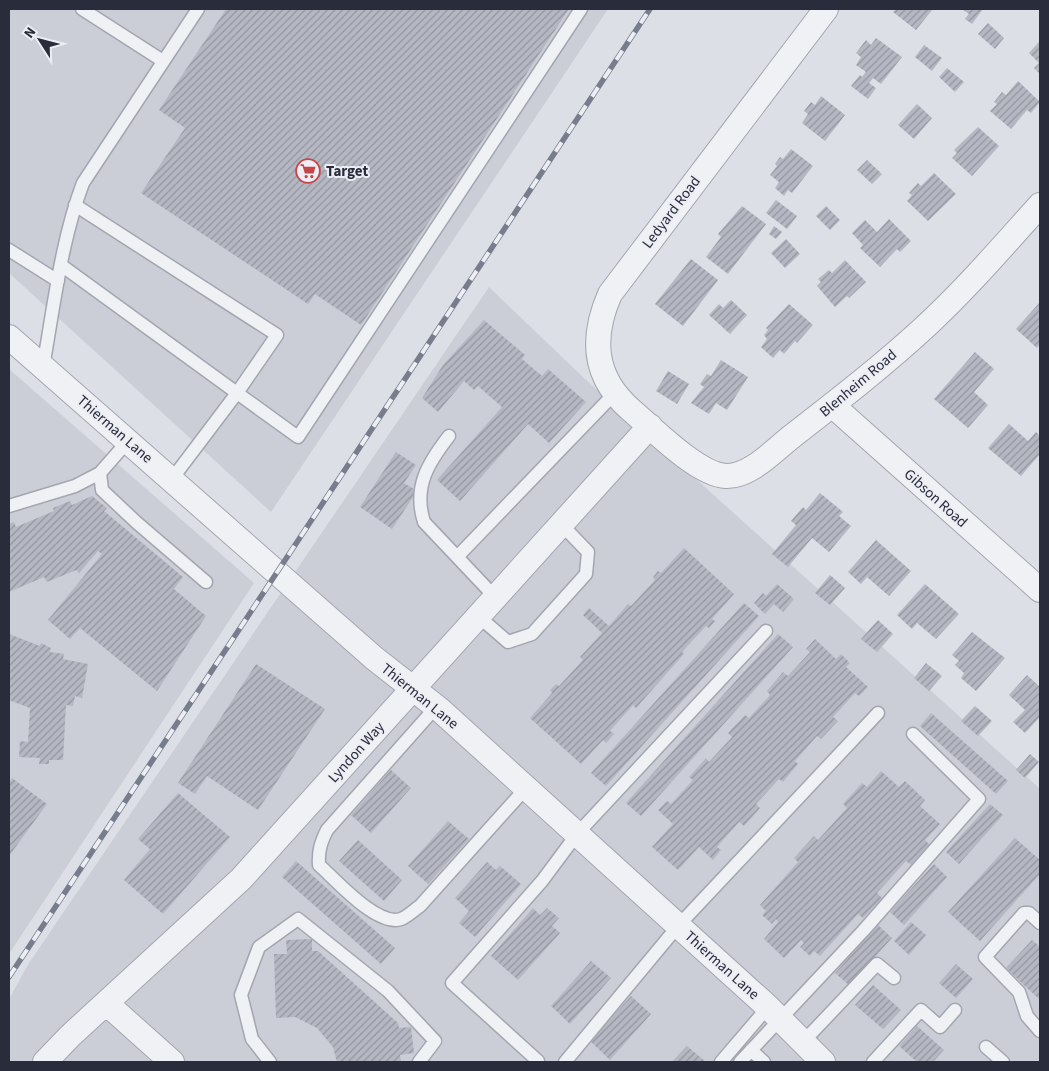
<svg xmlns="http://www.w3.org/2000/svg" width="1049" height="1071" font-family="'Source Sans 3',sans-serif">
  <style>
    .built { fill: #cbced7 }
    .building { fill: url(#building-hatch) }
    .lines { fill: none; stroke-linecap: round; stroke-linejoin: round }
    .service-casing { stroke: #a3a6af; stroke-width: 15 }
    .minor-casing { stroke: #a3a6af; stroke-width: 26 }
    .service { stroke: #eff1f5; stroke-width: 12 }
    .minor { stroke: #eff1f5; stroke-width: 24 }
    .rail-casing { stroke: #787d8e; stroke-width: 5.5 }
    .rail { stroke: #eceef4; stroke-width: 4; stroke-dasharray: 11; stroke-linecap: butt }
    .labels { text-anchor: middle; stroke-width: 4; stroke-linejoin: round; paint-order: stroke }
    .poi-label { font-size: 15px; font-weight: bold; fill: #282c3b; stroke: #eceef4; text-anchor: start }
    .street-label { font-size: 15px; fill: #282c3b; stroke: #eceef4 }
  </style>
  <defs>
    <pattern id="building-hatch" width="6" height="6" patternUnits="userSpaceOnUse" patternTransform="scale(1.25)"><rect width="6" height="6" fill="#b5b8c2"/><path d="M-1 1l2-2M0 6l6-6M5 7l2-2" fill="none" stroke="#93969f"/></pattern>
  </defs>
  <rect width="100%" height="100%" fill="#dddfe6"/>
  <path class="built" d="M9 9H608L271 512 9 273Z
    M489 287 585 379 1040 789V1062H9V999L29 963Z
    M9 369 254 583 9 954Z"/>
  <path class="building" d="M226 9H569L361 325 315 294 308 304 141 193 185 128 159 110Z
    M896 9H933L916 30 893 12Z
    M962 9H983L972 24 965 19 969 14Z
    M988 23 1004 38 995 49 978 34Z
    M876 38 902 57 881 84 873 78 869 83 876 88 868 99 851 86 860 75 862 77 866 72 856 65 861 57 856 53 866 40 871 45Z
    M1040 41V74L1034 68 1039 63 1029 53Z
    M924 45 942 58 932 71 915 57Z
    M947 68 964 82 955 92 939 77Z
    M1018 81 1040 102 1031 113 1027 110 1011 129 990 111 997 104 994 102 1002 92 1006 95Z
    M821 96 845 115 825 141 802 123 808 114 804 111 811 102 815 105Z
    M917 104 932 118 914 139 898 125Z
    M978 127 999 146 972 176 952 158 957 153 954 150Z
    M791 149 813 166 792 193 788 190 784 196 775 188 779 182 770 175 777 166 775 164 780 157 783 159Z
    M867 160 882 174 872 184 857 170Z
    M934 173 956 194 928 221 907 201 912 195 909 193 918 183 921 186Z
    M776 200 797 216 787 229 766 213Z
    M742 206 766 224 728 274 706 257 721 237 718 234Z
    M826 206 840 220 830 230 816 216Z
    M889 219 911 241 900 252 897 249 880 267 860 248 863 245 852 233 865 220 877 232Z
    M774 226 782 232 776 239 769 234Z
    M786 239 800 254 785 268 771 253Z
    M691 259 718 280 683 326 655 304Z
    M845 260 866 282 849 298 847 296 835 307 817 286 821 282 818 279 829 270 832 273Z
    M731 300 747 315 730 334 709 315 719 304 723 308Z
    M1040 302V344L1037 348 1016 329Z
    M789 304 813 325 797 343 795 341 784 354 780 350 773 358 761 347 767 339 764 335 768 330 766 328Z
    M484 320 525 355 522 359 542 376 548 369 586 402 549 443 528 424 460 501 437 480 502 407 478 386 474 390 464 381 438 412 422 398 443 365Z
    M975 352 994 369 974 392 988 405 968 428 934 399Z
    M721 360 748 377 727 410 716 403 709 414 691 403 704 387 700 384 707 374 711 376Z
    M668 371 689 384 677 404 656 391Z
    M1009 424 1028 441 1036 432 1040 436V454L1021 476 988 448Z
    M396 452 416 465 404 483 417 491 392 529 360 507Z
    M820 493 843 512 839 516 851 526 829 552 812 538 788 567 772 554 796 525 791 521 803 507 806 510Z
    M92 496 107 508 104 511 183 577 174 589 206 616 157 691 80 628 70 639 48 620 102 554 98 551 79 573 76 570 47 582 44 577 9 592V524L14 522 16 527 54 511 53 508 70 501 72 505Z
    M876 540 911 571 889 596 867 577 861 584 848 572Z
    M684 548 734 594 712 619 715 621 709 628 706 626 682 652 684 654 636 708 633 705 610 731 614 734 606 743 603 740 581 764 530 718 552 693 550 690 556 684 559 686 583 660 580 657 602 633 583 615 589 608 609 626 628 604 631 606 655 580 653 577 658 571 661 573Z
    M830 575 845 588 830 605 815 593Z
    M777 584 794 599 783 612 774 604 765 614 754 603 763 593 766 596Z
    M925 584 959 614 936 639 917 623 912 629 897 615Z
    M744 603 759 616 606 786 591 773Z
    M878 620 893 634 877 652 861 639Z
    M972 632 1005 658 976 691 961 678 964 673 955 665 959 661 952 655Z
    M9 634 40 646 41 643 51 648 50 652 64 654 63 659 88 664 82 698 75 696 73 706 66 705 63 760H49V764H39L40 758 19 757 20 741 28 742 30 708 9 700Z
    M778 634 793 647 641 816 626 803Z
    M815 639 836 659 841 654 850 663 846 667 868 687 859 696 855 693 833 717 838 721 821 739 817 736 795 761 798 764 783 782 779 779 756 804 760 808 744 826 739 822 717 847 721 850 713 860 699 847 678 870 652 847 673 824 658 810 667 801 671 804 693 780 689 777 706 758 709 762 732 737 728 733 745 715 749 718 770 695 767 691 783 672 788 676 810 652 806 649Z
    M926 663 942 676 929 691 914 678Z
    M256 664 325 709 258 810 207 776 195 794 178 783Z
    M1027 675 1040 687V717L1025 733 1013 722 1025 710 1009 695Z
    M975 706 992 721 978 736 961 721Z
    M931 713 1008 781 996 794 920 726Z
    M1030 754 1039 762 1025 778 1016 770Z
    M391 770 411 788 371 833 351 815Z
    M881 771 899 787 905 781 925 800 920 806 940 824 925 840 930 845 911 865 906 861 877 893 882 898 863 918 858 914 820 956 814 951 810 956 800 947 804 943 801 940 784 958 764 939 778 922 776 919 772 924 762 915 766 911 760 905 798 862 794 858 814 836 818 840 847 808 843 804 862 783 867 787Z
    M12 778 47 804 9 856V782Z
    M178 793 230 837 163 914 124 880 150 849 138 839Z
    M990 804 1003 815 959 864 946 852Z
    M448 821 469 839 428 884 408 866Z
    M1015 838 1040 860V874L980 941 948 912Z
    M358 840 402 880 384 901 339 861Z
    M296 861 395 948 381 964 282 877Z
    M487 862 496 870 500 866 521 884 475 937 459 923 469 911 455 898Z
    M934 864 947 877 904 925 890 912Z
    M533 908 540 915 547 908 559 918 552 926 560 933 518 980 491 956Z
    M911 922 926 935 909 955 894 941Z
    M878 925 892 938 849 985 835 973Z
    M312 939V951H318L398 1023 399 1028 411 1027 414 1053 400 1055 401 1062H337L333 1047 317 1028 295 1017 276 1018 274 954H287L286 940Z
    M1032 940 1040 947V1000L1006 968Z
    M591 961 611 978 570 1024 551 1006Z
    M956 964 973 979 956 998 939 983Z
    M873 985 901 1010 883 1029 855 1005Z
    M631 996 651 1014 610 1060 590 1041Z
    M917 1026 944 1050 933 1062H917L899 1046Z
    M687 1046 706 1062H672Z"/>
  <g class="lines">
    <g class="service-casing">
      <path id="service" d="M82 9 163 61
        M75 205 277 335 237 393 298 437 581 9
        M9 250 58 281
        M61 265 237 393 172 479
        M43 367C54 306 61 241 83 183L198 9
        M449 436C428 463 413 487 424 522L495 597
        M100 473 102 490 136 522 206 582
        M9 506 75 486 100 473 128 441
        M457 557 615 393
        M478 616 508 642 532 634 586 574 588 552 561 524
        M436 707 327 830C321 842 318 851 319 865 336 880 377 927 401 919 407 917 414 910 420 906L526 788
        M1040 923 1029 913H1024L985 957 1019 992 1027 1016 1040 1031
        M803 1042 877 964 894 978
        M986 1047 1003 1062
        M751 1050 764 1062
        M538 1061 452 983 542 881 577 834 766 631
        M270 1062 252 1039 241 995 259 947 298 919 388 991 435 1041 419 1062
        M565 1062 678 926 878 713
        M721 1062 768 1007
        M740 1062 863 931 979 799 913 734
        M873 1062 921 1010 940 1027 955 1010"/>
    </g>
    <g class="minor-casing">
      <path id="minor" d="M826 9 610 294C591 337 593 377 631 410 652 428 698 475 726 476 751 477 776 448 795 434 840 399 885 364 926 326 967 288 1003 246 1040 205
        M9 337 374 658 439 709 768 1007 823 1062
        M832 405 1040 590
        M106 1003 172 1062
        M45 1062 70 1036 241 879 650 426"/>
    </g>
    <use href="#service" class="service"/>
    <use href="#minor" class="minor"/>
    <g class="rail-casing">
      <path id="rail" d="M9 977 650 9"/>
    </g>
    <use href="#rail" class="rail"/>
  </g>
  <defs>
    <g id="supermarket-ring" transform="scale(1.25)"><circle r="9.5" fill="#eceef4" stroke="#c4484b" stroke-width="1.5"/><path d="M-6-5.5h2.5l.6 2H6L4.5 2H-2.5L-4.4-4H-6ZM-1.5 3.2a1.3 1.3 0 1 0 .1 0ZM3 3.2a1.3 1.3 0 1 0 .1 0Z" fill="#c4484b"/></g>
  </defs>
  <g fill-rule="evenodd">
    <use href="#supermarket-ring" x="308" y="171"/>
  </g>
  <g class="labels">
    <g class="poi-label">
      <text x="326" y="176">Target</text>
    </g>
    <g class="street-label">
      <text transform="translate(671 212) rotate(-53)" y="5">Ledyard Road</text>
      <text transform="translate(858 383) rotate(-40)" y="5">Blenheim Road</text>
      <text transform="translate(115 429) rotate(41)" y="5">Thierman Lane</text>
      <text transform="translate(936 498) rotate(42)" y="5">Gibson Road</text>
      <text transform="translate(420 696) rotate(39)" y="5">Thierman Lane</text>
      <text transform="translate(356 752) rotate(-48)" y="5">Lyndon Way</text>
      <text transform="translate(722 965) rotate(42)" y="5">Thierman Lane</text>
    </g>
  </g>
  <rect width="1049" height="1071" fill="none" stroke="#282c3b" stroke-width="20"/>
  <g transform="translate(40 40) rotate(306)" stroke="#eceef4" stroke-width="4" paint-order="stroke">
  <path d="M0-4L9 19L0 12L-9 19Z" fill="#282c3b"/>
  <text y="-8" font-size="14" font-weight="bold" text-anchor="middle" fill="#282c3b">N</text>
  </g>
</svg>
